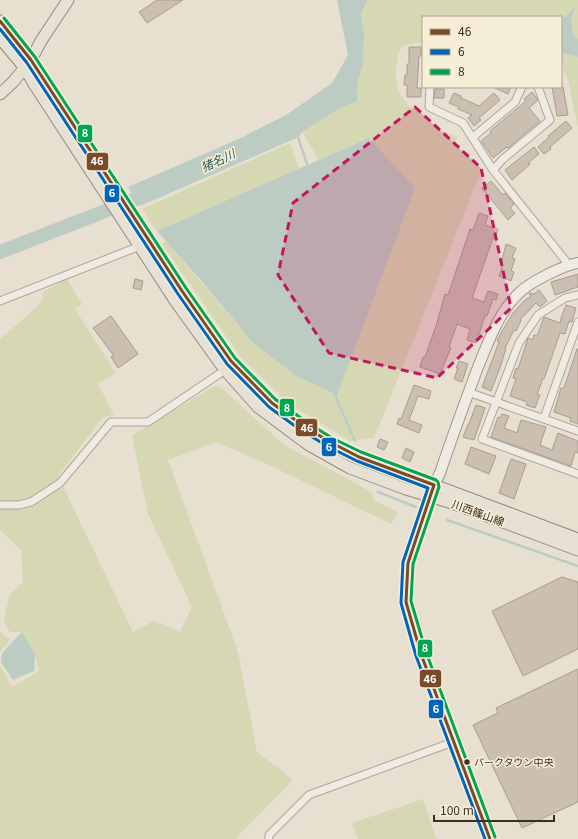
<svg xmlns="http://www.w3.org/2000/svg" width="578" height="839" font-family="Georgia,'Noto Sans JP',serif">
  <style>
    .green { fill: #d6d7b3 }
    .water { fill: #bcccc2 }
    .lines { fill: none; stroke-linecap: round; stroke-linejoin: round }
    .stream { stroke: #bcccc2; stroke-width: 2.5 }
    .river { stroke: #bcccc2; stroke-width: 14 }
    .building { fill: #cbbfb2; stroke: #a89c90 }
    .street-casing { stroke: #ada599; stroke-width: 9 }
    .secondary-casing { stroke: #9c958a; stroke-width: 12 }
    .primary-casing { stroke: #928b80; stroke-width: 13 }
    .street { stroke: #efebe3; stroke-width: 7 }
    .secondary { stroke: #efebe3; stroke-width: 10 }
    .primary { stroke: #e6e1d4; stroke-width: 11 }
    .bus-1-casing { stroke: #f7eed8; stroke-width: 6 }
    .bus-2-casing { stroke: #f7eed8; stroke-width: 6 }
    .bus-3-casing { stroke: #f7eed8; stroke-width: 6 }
    .bus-1 { stroke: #7a4b2a; stroke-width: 3 }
    .bus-2 { stroke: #0065bd; stroke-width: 3 }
    .bus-3 { stroke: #00a651; stroke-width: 3 }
    .marked { fill: #c2185b; fill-opacity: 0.2; stroke: #c2185b; stroke-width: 3; stroke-dasharray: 8 5; stroke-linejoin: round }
    .bus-dot { fill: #3d2e20; stroke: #f7eed8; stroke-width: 1.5 }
    .labels { text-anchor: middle; stroke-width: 3; stroke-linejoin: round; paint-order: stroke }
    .bus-label { font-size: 10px; fill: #3d2e20; stroke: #f7eed8; text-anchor: start }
    .street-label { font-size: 11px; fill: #3d2e20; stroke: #f7eed8 }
    .water-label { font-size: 12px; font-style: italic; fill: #2f5d5a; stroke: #f7eed8 }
    .line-badge { stroke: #f7eed8; stroke-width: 1.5 }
    .badge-label { font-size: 11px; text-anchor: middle; font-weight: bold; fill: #fff }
  </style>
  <rect width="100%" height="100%" fill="#e7e0d1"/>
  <path class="green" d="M367 0H578V39L572 35 571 20 575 9 561 21V17H423V42L403 46 399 52 395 71 398 91 409 106 420 113 439 130 457 137 454 145 482 169 374 438 350 441 288 403 240 356 162 244 166 241 253 343 369 138 319 160 302 132 337 110 357 101V83L363 65 364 33 361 15Z
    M561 53 578 57V128L568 80 561 66Z
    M290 143 299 169 157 231 142 209Z
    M67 279 82 304 75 309 116 373 98 384 114 415 103 417 58 476 133 632 154 621 180 632 192 607 148 514 132 435 215 386 222 388 284 445 352 481 371 492 375 501 398 512 391 524 265 463 216 442 168 460 238 652 257 752 293 780 237 837V839H0V665L12 687 39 671 35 654 22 632H10L4 623 9 595 23 582 21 550 0 530V339L36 308 43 298 42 293Z
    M0 632 10 640 0 652Z
    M423 799 436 839H358L352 823Z"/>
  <path class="water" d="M337 0H367L361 15 364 33 363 65 357 83V101L337 110 302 132 299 137 140 206 128 187 243 137 286 115 332 83 348 55Z
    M575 8 571 20 573 35 578 39V57L561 53V21Z
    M369 138 415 188 337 395 295 375 253 343 205 285 157 231Z
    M22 632 35 654 34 671 13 680 1 662 2 653Z"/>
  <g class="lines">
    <path class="stream" d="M297 134 308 167
      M334 393 355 441
      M378 492 416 507
      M447 520 578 566"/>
    <path class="river" d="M0 252 131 201 152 192"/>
  </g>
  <path class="building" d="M157 0H183L147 23 139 12Z
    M409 47H421V56H419L417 88H421V97H407V85H404L405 75H407V64H409Z
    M493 87H511L508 94Z
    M552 87H563L568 115 557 116Z
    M435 89H444V98H434Z
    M532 92 538 100 529 108 540 121 508 148 507 147 493 158 481 141 491 133 490 131 526 101 524 99Z
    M454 93 461 96V98L479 106 494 93 500 100 479 118 481 120 474 126 468 118 472 115 458 109 459 107 449 103Z
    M566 121 572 128 550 147 551 149 544 154 538 147 549 137 548 136Z
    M534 147 539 154 528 163 530 164 512 180 505 170Z
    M491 181 503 195 505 193 514 204 510 208 515 213 508 220 482 188Z
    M479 213 488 216 485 225 498 229 495 239 493 238 472 298 484 302 488 291 498 294 496 300 493 299 487 316H485L476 343 467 340 470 329 457 324 449 347 451 348 440 374 420 367 423 357H425L436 326 445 294 448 295 470 229 473 230Z
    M506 244 516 248 512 258 515 259 511 271 514 272 511 281 499 276 503 265 501 264Z
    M578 274V287L555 295 551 282Z
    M135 279 143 281 141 290 133 288Z
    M539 290 547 301 540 307 536 303 520 320 521 321 516 331 514 330 505 348H506L501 365 491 391 482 387 499 342 497 341 501 333 513 313 524 301 531 296 529 293 534 294Z
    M566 305 576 308 572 322 569 321 565 334 560 333 544 379 543 378 537 395H540L535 408 526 405 527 402 510 396 516 379 513 378 516 368 518 369 528 338 533 340 534 335 537 336 544 317 560 323 561 319 562 320 561 318Z
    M111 316 138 354 118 368 111 357 114 356 93 328Z
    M577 349H578V424L570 421 571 418 554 412 561 388H564Z
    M459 361 468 364 462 382 454 379 458 368H456Z
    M414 385 431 391 429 399 418 396 409 420 422 425 419 433 397 424 399 418 401 419Z
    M476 405 485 408 474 440 463 437 468 424H469Z
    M502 414 509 416 504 428 517 433 521 420 546 427 540 445 552 450 558 433 578 441V453L575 452 571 466 491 437 498 417 500 418Z
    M380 439 388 442 384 450 377 447Z
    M471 447 496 456 489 474 465 464Z
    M406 448 414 452 410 462 402 458Z
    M511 459 526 464 514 499 499 493Z
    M562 577 578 582V649L523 676 492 611Z
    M578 669V802L522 828 473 725 498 713 496 708Z"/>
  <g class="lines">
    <g class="street-casing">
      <path id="street" d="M430 87 429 107 463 123 493 170 569 265
        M472 138 515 102 522 87
        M493 170 503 159 550 120 538 87
        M578 295 565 298 538 315 519 343 482 439 578 474
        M0 301 140 246
        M468 392 578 431
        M544 418 578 322
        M0 505H19L31 502 60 483 111 422H148L225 370
        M269 839V835L309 795 453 742"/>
    </g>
    <g class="secondary-casing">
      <path id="secondary" d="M490 839 421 654 406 602 408 563 434 485 440 473C452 437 465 402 478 367 489 341 498 313 519 293 530 282 562 266 578 263"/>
    </g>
    <g class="primary-casing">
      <path id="primary" d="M0 21 31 60 182 291 231 361 272 403 302 425 330 442 359 457 578 539
        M0 38 25 68 34 84 176 302 225 370 258 407 309 445 350 468 406 489 452 503 578 550
        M0 94 13 82 31 60 41 41 68 0"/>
    </g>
    <use href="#street" class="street"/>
    <use href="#secondary" class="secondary"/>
    <use href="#primary" class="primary"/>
    <g class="bus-1-casing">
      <path id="bus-1" d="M0 21 31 60 182 291 231 361 272 403 302 425 330 442 359 457 434 485 408 563 406 602 421 654 490 839"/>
    </g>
    <g class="bus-2-casing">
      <path id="bus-2" d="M0 29 27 63 178 294 227 364 269 407 299 429 327 446 357 461 428 488 403 562 401 603 416 656 485 839"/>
    </g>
    <g class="bus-3-casing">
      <path id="bus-3" d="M4 18 35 57 186 288 235 358 275 399 305 421 332 438 361 452 436 480 438 482 439 487 413 564 411 601 426 652 495 837"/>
    </g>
    <use href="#bus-1" class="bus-1"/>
    <use href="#bus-2" class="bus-2"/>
    <use href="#bus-3" class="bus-3"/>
  </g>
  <path class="marked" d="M415 107 481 168 511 308 437 378 329 353 278 275 293 203Z"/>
  <circle class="bus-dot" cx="467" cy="762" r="3.5"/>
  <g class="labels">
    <g class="bus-label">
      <text x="474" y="766">パークタウン中央</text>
    </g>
    <g class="street-label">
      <text transform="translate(478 513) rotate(20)" y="4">川西篠山線</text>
    </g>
    <g class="water-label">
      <text transform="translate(218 161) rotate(-25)" y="4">猪名川</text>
    </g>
  </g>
  <g class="line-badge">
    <rect x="77" y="124" width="16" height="19" rx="4" fill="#00a651"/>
    <rect x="86" y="152" width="23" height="19" rx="4" fill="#7a4b2a"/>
    <rect x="104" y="184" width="16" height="19" rx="4" fill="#0065bd"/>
    <rect x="279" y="398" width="16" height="19" rx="4" fill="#00a651"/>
    <rect x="295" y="418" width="23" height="19" rx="4" fill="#7a4b2a"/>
    <rect x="321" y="437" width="16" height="20" rx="4" fill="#0065bd"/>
    <rect x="417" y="639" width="16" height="19" rx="4" fill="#00a651"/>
    <rect x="419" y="669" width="23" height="19" rx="4" fill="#7a4b2a"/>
    <rect x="428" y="699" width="16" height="20" rx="4" fill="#0065bd"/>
  </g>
  <g class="badge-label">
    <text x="85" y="137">8</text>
    <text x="97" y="165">46</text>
    <text x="112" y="197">6</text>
    <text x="287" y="412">8</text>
    <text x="307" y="432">46</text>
    <text x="329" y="451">6</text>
    <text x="425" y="652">8</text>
    <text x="430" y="683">46</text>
    <text x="436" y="713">6</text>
  </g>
  <rect x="422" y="16" width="140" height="72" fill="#f7eed8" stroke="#ada18e"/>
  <rect x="430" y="29" width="20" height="6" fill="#7a4b2a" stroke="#ada18e"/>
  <text x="458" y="36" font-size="12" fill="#3d2e20">46</text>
  <rect x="430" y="49" width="20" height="6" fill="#0065bd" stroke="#ada18e"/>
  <text x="458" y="56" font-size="12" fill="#3d2e20">6</text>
  <rect x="430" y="69" width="20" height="6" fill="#00a651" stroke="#ada18e"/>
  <text x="458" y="76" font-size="12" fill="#3d2e20">8</text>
  <path d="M434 815v6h120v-6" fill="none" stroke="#3d2e20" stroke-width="2"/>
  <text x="440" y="815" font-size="12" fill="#3d2e20" stroke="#f7eed8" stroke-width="3" paint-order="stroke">100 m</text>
</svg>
